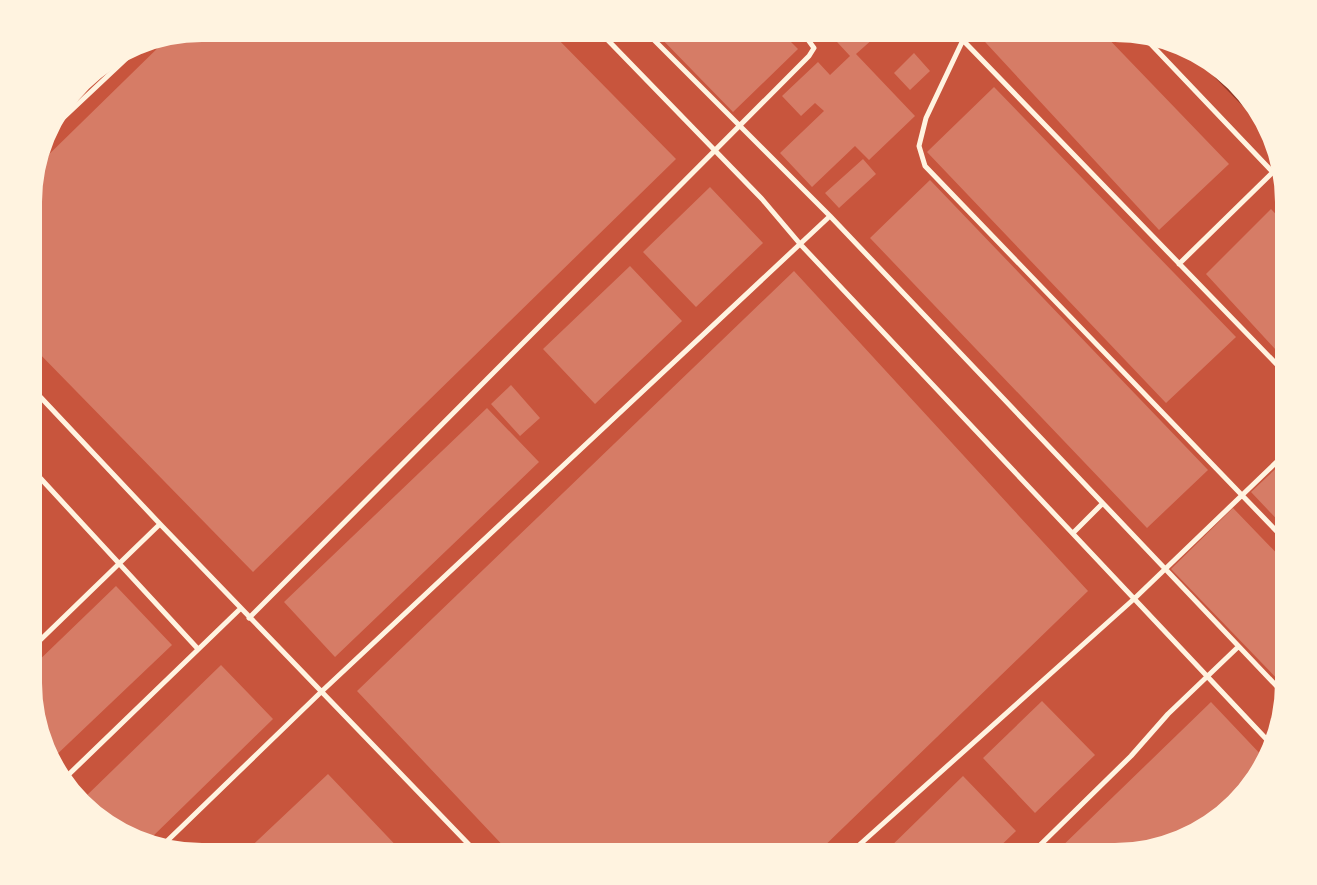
<svg xmlns="http://www.w3.org/2000/svg" width="1317" height="885" font-family="'Zilla Slab',serif">
  <style>
    .water { fill: #8f3625 }
    .building { fill: #d67c66 }
    .lines { fill: none; stroke-linecap: round; stroke-linejoin: round }
    .service { stroke: #fff3e0; stroke-width: 5 }
  </style>
  <rect width="100%" height="100%" fill="#c8553d"/>
  <path class="water" d="M1191 53 1211 59 1264 116 1269 133Z"/>
  <path class="building" d="M202 30H549L676 159 253 572 31 345V180L35 168 170 36Z
    M653 30H779L798 49 733 112Z
    M826 30H867L874 38 856 54 915 116 869 160 855 146 812 187 780 153 824 111 815 103 801 116 782 96 818 62 830 75 850 56Z
    M974 30H1100L1229 164 1159 230Z
    M914 53 930 71 910 90 894 73Z
    M994 87 1236 337 1166 403 927 152Z
    M863 159 876 174 839 208 825 193Z
    M930 180 1208 470 1147 528 870 238Z
    M710 187 763 243 696 307 643 252Z
    M1271 209 1287 226V362L1206 274Z
    M630 266 682 321 595 404 543 349Z
    M794 271 1088 591 815 855H512L357 691Z
    M511 385 540 418 520 436 491 404Z
    M487 408 539 462 335 657 284 602Z
    M1287 458V530L1251 492Z
    M1233 508 1287 564V689L1171 569Z
    M116 586 172 645 50 761 31 705V668Z
    M221 665 273 719 150 839 107 826 82 800Z
    M1042 701 1095 755 1035 813 983 758Z
    M1211 702 1265 759 1258 779 1201 832 1126 855H1053Z
    M328 774 405 855H242Z
    M963 776 1016 831 991 855H882Z"/>
  <g class="lines">
    <path class="service" d="M598 30 762 199 801 245 1270 743
      M644 30 830 216 1286 696
      M953 30 1287 375
      M1146 39 1285 185
      M963 40 926 118 919 146 925 166 1287 542
      M45 135 145 41
      M1179 264 1273 172
      M31 387 160 524 31 649
      M31 468 198 649
      M160 524 479 855
      M1073 533 1102 504
      M249 618 809 56 814 48 801 30
      M63 780 240 609
      M164 844 320 693 830 216
      M848 855 1135 598 1287 452
      M1030 855 1131 756 1168 714 1238 647"/>
  </g>
  <path d="M0 0H1317V885H0ZM202 42H1115A160 160 0 0 1 1275 202V683A160 160 0 0 1 1115 843H202A160 160 0 0 1 42 683V202A160 160 0 0 1 202 42Z" fill="#fff3e0" fill-rule="evenodd"/>
</svg>
